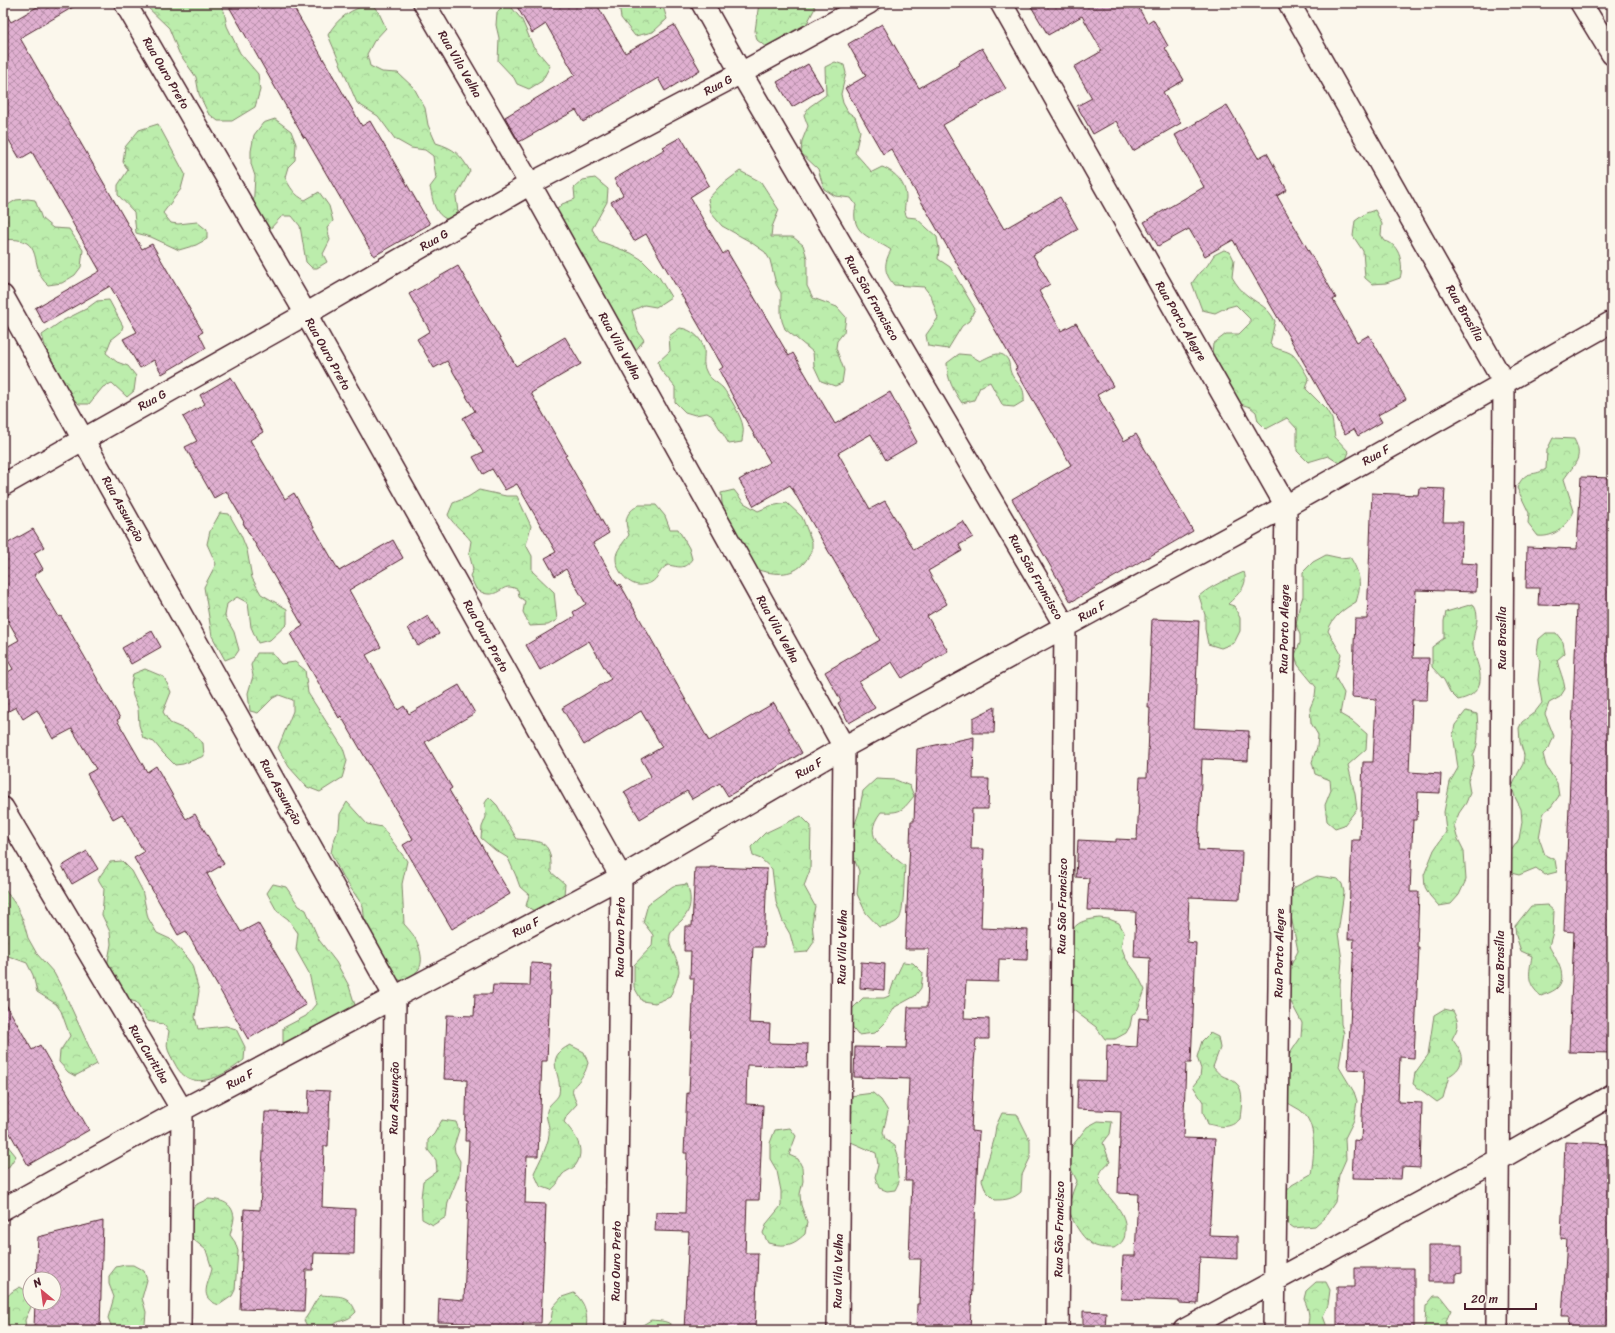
<svg xmlns="http://www.w3.org/2000/svg" width="1615" height="1333" font-family="Sriracha,sans-serif">
  <style>
    .forest { fill: url(#forest-crowns); stroke: #83866c }
    .building { fill: url(#building-cross-hatch); stroke: #4a1f2b }
    .lines { fill: none; stroke-linecap: round; stroke-linejoin: round }
    .street-casing { stroke: #4a1f2b; stroke-width: 24 }
    .street { stroke: #fbf7ec; stroke-width: 21 }
    .labels { text-anchor: middle; stroke-width: 4; stroke-linejoin: round; paint-order: stroke }
    .street-label { font-size: 12px; fill: #4a1f2b; stroke: #fbf7ec }
  </style>
  <defs>
    <pattern id="forest-crowns" width="20" height="18" patternUnits="userSpaceOnUse"><rect width="20" height="18" fill="#bcedac"/><path d="M2 6a3 3 0 1 1 6 0M12 15a3 3 0 1 1 6 0" fill="none" stroke="#a3cb94"/></pattern>
    <pattern id="building-cross-hatch" width="8" height="8" patternUnits="userSpaceOnUse"><rect width="8" height="8" fill="#e0b0d1"/><path d="M0 0l8 8M0 8l8-8" fill="none" stroke="#b88faa"/></pattern>
  </defs>
  <rect width="100%" height="100%" fill="#fbf7ec"/>
  <filter id="ink" filterUnits="userSpaceOnUse"><feTurbulence type="fractalNoise" baseFrequency=".025" numOctaves="2"/><feDisplacementMap in="SourceGraphic" scale="8" xChannelSelector="R" yChannelSelector="G"/><feConvolveMatrix kernelMatrix="1 2 1 2 8 2 1 2 1" color-interpolation-filters="sRGB"/></filter>
  <g filter="url(#ink)">
    <path class="forest" d="M143 3H202L204 4 219 3 224 11 227 26 240 53 258 74 260 90 255 107 232 121H218L208 113 199 94 196 77 179 53 169 28Z
      M506 3H510L512 8 522 20 533 46 550 66 542 81 529 89 517 84 514 78 498 61 499 38 496 25 497 12Z
      M619 3H662L667 19 653 32 635 36 621 18Z
      M759 3H812L815 8 803 31 777 48 766 47 757 40 755 31Z
      M372 4 379 13 386 28 374 41 367 54 370 66 382 72 398 73 414 88 425 108 428 125 436 143C455 149 460 154 470 171L456 197 458 212 449 220C434 215 433 201 430 187L436 179 433 156 425 150 411 148 395 139 378 116 357 103 328 35C337 18 352 8 372 4Z
      M835 62 844 65 846 73 841 94 843 103 848 112 855 117 860 131 855 153 872 172 882 167C896 172 906 184 906 198 905 206 903 210 907 217L916 218 937 237 939 249 938 259 950 267 975 309 969 321 962 326 948 349 928 346 926 335 938 318 931 296 924 287 894 285C883 272 884 263 891 250 872 237 849 235 856 205L851 198 835 196 824 189 818 169 801 153 802 141 808 126 804 115 809 107 826 95 825 67Z
      M275 119 291 131 296 144 295 160 288 167 285 177C289 186 295 196 305 200L319 192 329 206 333 221 327 228 330 240 323 254 327 262 317 268H312L306 262 300 226 292 216H282L268 231 253 211 255 176 251 164V151L254 135 263 123Z
      M158 124 185 174 181 189 163 213 171 223 178 224 197 222 207 230V239L196 245 179 250 151 237 136 233 134 212 118 195V185L128 170 123 162 125 147 139 130Z
      M740 171 761 182 779 210 772 227 771 237H793L803 245 807 258V286L813 298 837 307 846 317 844 332 837 341 836 348 844 370 842 383 835 386 821 381 814 366 813 352 785 329 782 321 781 313V293L776 284 770 260 765 252 749 241 722 226 711 213 708 199 720 186Z
      M595 178 608 189 607 202 592 229 599 241 631 253 641 259 659 277 671 297 656 307 644 305 632 311 638 331 644 340 635 351 627 350 552 215 562 204 575 199 574 188 583 180Z
      M28 199 35 200 42 219 53 228 69 229 83 250 81 267 75 275 62 283 48 285C27 268 48 235 3 240V208L16 200Z
      M1375 210 1382 224 1381 235 1385 241C1400 244 1404 266 1400 278L1386 283 1372 284 1365 278 1363 251 1353 236 1355 221 1366 213Z
      M1224 250 1230 252 1234 260 1232 277C1236 284 1241 291 1248 296 1261 306 1267 306 1275 321L1270 344C1277 351 1285 349 1293 355 1299 361 1305 372 1309 379L1306 389 1326 409 1332 419 1335 437 1349 452 1345 462 1339 463 1328 456 1308 462 1297 451V429L1287 418 1266 429 1258 421 1256 412 1250 407 1237 403 1205 366 1212 353 1213 344 1226 334H1239L1250 323V319L1236 305 1225 308 1215 313 1202 310 1192 283 1200 272 1207 266 1214 255Z
      M109 300 123 326 121 332 111 340 106 353 117 362 128 366 136 376 134 391 127 397 112 383 103 387 89 404H79L63 390 57 369 52 365 46 350 42 335 62 321 86 309 97 301Z
      M680 328C691 329 702 338 704 349 705 357 702 363 706 371 709 379 717 382 723 388 729 396 742 417 743 427 744 431 742 438 742 442L729 444 712 416 707 413 695 415 685 412 675 402V387L660 369 658 362 670 351 669 336Z
      M959 354 970 355 980 361C989 357 1001 348 1008 360 1010 364 1009 369 1011 373 1016 385 1025 383 1024 401L1014 407 1003 406 990 382 980 387 974 400 962 403C953 390 947 379 947 363Z
      M1553 438 1574 439C1584 458 1575 463 1564 479L1574 511C1568 525 1555 538 1538 536L1528 523 1529 513 1517 488C1526 468 1531 478 1546 469L1547 450Z
      M479 490 506 496H517L531 526 526 545 532 556V571L554 592 557 620 548 625 530 626 523 612 525 601 519 597 518 590C503 581 502 595 488 594 484 594 479 591 476 589L470 576 473 569 469 553 471 541C464 531 454 526 448 515L453 503 468 497Z
      M734 490 744 503 758 511 770 506 787 503 802 517 812 542V551C809 555 807 560 803 564 789 579 766 573 749 567L724 522 721 493Z
      M639 505H656L665 516 670 529H678L689 548 692 559C684 570 680 567 668 565 656 571 660 583 642 585 630 587 616 571 616 559 615 551 624 542 629 535 624 520 625 513 639 505Z
      M220 513 229 514 241 535 247 550 252 578 261 594 287 609V624L270 640 258 643 251 627 248 603 237 597 227 604 225 616 234 632 239 650 235 656 225 660 212 636 204 587 216 564 207 544 210 531Z
      M1326 555 1340 558 1350 557C1360 573 1362 584 1356 602 1344 609 1332 617 1328 631L1341 654 1335 677 1344 693 1340 714 1352 721 1367 734 1366 749 1348 765 1355 794 1357 809 1344 825 1335 828 1327 821 1325 805 1331 790 1330 780 1315 774 1312 762 1317 747 1318 735 1311 723 1310 708 1315 696 1316 687 1298 665 1295 655 1300 643V635L1296 625 1299 608 1303 596V572L1313 562Z
      M1244 572C1249 586 1237 595 1228 604L1234 606 1240 618V631L1234 643 1221 648 1208 644 1205 629V615L1199 596C1212 585 1228 579 1244 572Z
      M1473 604C1482 618 1473 629 1473 644 1473 657 1485 674 1478 687 1474 695 1467 698 1458 700L1450 692 1444 680 1432 667V647L1444 638V621L1446 612Z
      M1546 633H1556L1563 642 1565 653 1557 660C1559 670 1564 679 1565 689L1560 697 1549 703 1545 714 1554 736 1549 748 1543 754 1546 766 1557 783 1559 796 1551 807 1545 811 1543 815 1539 838 1545 855 1555 860 1557 872 1545 875 1536 868 1519 875 1511 873 1509 854 1519 839 1522 822 1521 809 1515 797 1512 787 1518 773 1523 764 1524 755 1520 742 1519 728 1522 722 1535 712 1542 703 1538 680 1540 661 1537 652 1539 639Z
      M257 653H272L281 664 295 662 305 670 308 693 343 748 347 761 342 778 320 792 307 787 289 767 278 748 293 711V700L279 695 273 698 258 713 250 711 248 693 253 676 251 665Z
      M145 669 164 677 171 692 163 712 170 723 189 731 203 743 204 756 183 764 175 765 163 753 154 742 143 738 139 725 138 708 133 696 131 684 133 674Z
      M1466 711 1477 714C1478 727 1480 744 1473 755L1474 763 1468 781 1470 793 1466 803 1459 813 1454 826 1457 837 1464 851 1466 880 1459 895 1451 904 1439 906 1430 896 1425 887 1424 875 1434 850 1446 832 1444 812 1450 782 1458 768 1453 734 1455 725Z
      M876 779 896 780 910 786 914 796C902 811 901 813 881 812 860 839 886 850 905 866 904 876 904 913 899 919 894 925 886 926 879 927L866 913 857 894 859 871 846 839 855 824 859 812 863 791Z
      M489 797 497 805 517 839C544 841 552 842 551 872L565 884 564 895 560 900 536 912 526 906 529 895 520 887 516 876 508 858 495 850 481 838 482 827 486 817 485 803Z
      M347 802 367 824 382 827 407 861 402 884 404 924C412 933 415 936 419 947 425 967 419 973 402 981L393 977 366 933 363 906 341 874 331 853 333 843 339 828 340 814Z
      M801 816 811 826 810 870 804 886 815 906 812 923 814 942 807 952 795 953 790 934 783 922 776 902 772 869 761 859 753 856 751 847 765 833Z
      M122 861 132 871 142 890 148 918 157 933 170 939 183 953 192 965 199 991 195 1017 198 1029 226 1026 236 1029 245 1047 244 1060C224 1076 191 1095 175 1064 166 1047 166 1049 169 1031L163 1024 147 1021 136 1002 118 997 106 972 111 944 110 932 102 915 104 889 98 879 110 862Z
      M1317 876 1338 879 1342 884 1344 892 1338 933 1342 960 1340 984 1341 1024 1344 1033 1339 1067 1354 1092 1357 1101 1354 1120 1345 1138 1346 1159 1339 1175 1335 1202 1325 1217 1315 1226 1294 1228 1280 1218 1278 1201 1292 1185 1311 1174C1314 1155 1318 1123 1300 1110 1294 1106 1287 1103 1281 1099L1283 1064 1301 1037 1302 1023 1285 991 1288 971 1298 951 1289 906V898L1295 887Z
      M273 884 286 887 299 906 306 910 319 940 336 962 349 986 355 1005 352 1026 283 1047V1028L306 1016 316 1004 309 973 296 950 298 933 288 919 277 911 267 893Z
      M687 884C692 898 692 910 681 921 676 925 672 929 670 935 667 948 679 958 679 971 678 979 673 989 670 997L655 1003 642 1001 634 987V965L652 946 653 935 643 922 648 904 673 886Z
      M3 887 16 905 23 920 28 938 37 954 54 973 63 990 97 1064 75 1076 68 1072 59 1062 60 1051 70 1036 61 1011 56 1004 37 992 33 975 27 963 3 954Z
      M1547 905 1554 911 1553 932 1549 946C1555 958 1570 977 1556 989 1552 992 1546 994 1541 996 1526 983 1529 974 1532 956L1521 951 1516 936 1515 926 1531 906Z
      M1099 918 1109 919 1119 923 1124 932 1121 946 1126 959 1137 974 1145 990 1138 1009 1132 1016 1130 1026 1126 1033 1115 1039H1105L1096 1027 1072 1009 1070 934C1076 921 1086 920 1099 918Z
      M903 962 913 963 923 973 921 988 915 996 895 1007 885 1023 875 1033 858 1035 851 1026 850 1011 863 998H884L889 996 894 981Z
      M1444 1009 1453 1011C1460 1024 1459 1026 1452 1039 1464 1054 1466 1066 1449 1076L1443 1098 1437 1102 1413 1084 1415 1073 1428 1055 1434 1015Z
      M1210 1033 1218 1037 1220 1048 1213 1067C1223 1080 1226 1075 1236 1083 1245 1090 1241 1108 1240 1119 1230 1129 1221 1127 1208 1124L1203 1112V1102L1193 1086 1200 1077 1201 1069 1197 1057 1202 1041Z
      M570 1045 584 1052 588 1063C587 1066 586 1071 583 1075 574 1090 568 1084 577 1104L567 1115 564 1122C575 1134 587 1150 575 1166 571 1170 565 1171 562 1175 557 1183 559 1183 551 1190L540 1186 534 1173C539 1162 551 1141 549 1129 549 1123 545 1118 547 1111 548 1104 557 1100 559 1094 563 1073 542 1059 570 1045Z
      M873 1093 881 1100 888 1111 883 1132 885 1139 895 1146 898 1155 897 1171 899 1182 895 1190 887 1191 879 1188 875 1177 878 1165 876 1153 844 1139 850 1096Z
      M1002 1113 1017 1114 1030 1140V1158L1022 1175 1021 1192C1013 1199 1006 1200 995 1200L986 1191 982 1180 994 1140 996 1126Z
      M442 1120 456 1122 459 1130 454 1146 455 1152 460 1161 459 1175 448 1202 446 1217 433 1225 422 1219 421 1198 423 1181 437 1171 436 1160 428 1150V1140L434 1134Z
      M1098 1121 1112 1122 1110 1134 1103 1143 1110 1162C1078 1186 1129 1201 1125 1230 1125 1233 1125 1238 1123 1240 1122 1243 1117 1246 1114 1248 1106 1248 1096 1248 1090 1243 1082 1237 1071 1220 1070 1211 1068 1202 1074 1189 1077 1181L1068 1163 1069 1150 1087 1127Z
      M790 1128 796 1136 789 1155 798 1159 802 1167 803 1181 800 1194 801 1205 807 1222 805 1234C792 1246 785 1247 768 1243L763 1233 767 1223 781 1206V1191L777 1171 770 1159V1143L775 1130Z
      M3 1143 7 1145 16 1156 8 1168 3 1170Z
      M208 1199C221 1200 232 1202 234 1217 234 1222 231 1230 230 1235L235 1242 238 1251 235 1290 232 1296 219 1305C198 1298 208 1285 212 1269L206 1250 188 1235 185 1218 195 1205Z
      M125 1265H133L144 1271 147 1280 142 1298 146 1312 145 1324 140 1330H113L108 1318 114 1297 109 1284V1276L116 1267Z
      M1316 1282H1326L1330 1290 1328 1305 1323 1316 1328 1330H1306C1311 1317 1309 1311 1304 1299L1306 1291Z
      M20 1287 30 1293 31 1307 25 1320 26 1330H3V1323L5 1321C4 1303 2 1296 20 1287Z
      M574 1293C586 1303 588 1315 586 1330H543L551 1320 553 1307 562 1297Z
      M321 1295C340 1297 348 1293 356 1312 353 1315 350 1318 347 1319 340 1322 334 1321 331 1330H309L304 1320C311 1312 313 1302 321 1295Z
      M1434 1296H1440L1451 1310 1446 1321 1448 1330H1422L1425 1325 1426 1306Z
      M651 1320C660 1321 671 1320 675 1330H640L641 1326Z"/>
    <path class="building" d="M44 3H80L20 38 142 249 152 244 203 332 199 334 206 348 162 374 154 360 140 368 123 339 137 332 110 286 44 324 35 308 100 271 32 152 20 159 3 130V9L11 22Z
      M227 3H291L362 126 370 121 430 224 374 256 305 137 304 138Z
      M515 3H596L625 53 674 25 700 70 665 91 658 78 583 122 576 110 519 142 505 117 575 75 546 24 532 33Z
      M1029 3H1136L1147 23 1153 19 1168 46 1165 48 1184 80 1163 92 1181 123 1133 151 1116 121 1093 134 1077 106 1092 98 1074 67 1102 51 1082 16 1048 35Z
      M882 24 919 88 960 64 959 62 982 48 1006 89 943 125 1004 229 1060 197 1078 229 1033 255 1050 284 1039 291 1061 331 1076 323 1113 386 1097 395 1124 441 1136 434 1193 531 1071 602 1012 499 1071 465 1015 369 1017 368 891 149 883 154 845 88 866 76 848 44Z
      M808 64 823 89 792 107 777 82Z
      M1227 105 1258 158 1267 153 1287 190 1277 196 1336 298 1333 300 1357 342 1369 335 1406 399 1378 415 1382 422 1358 436 1354 429 1345 434 1233 240 1205 256 1189 229 1158 246 1144 222 1204 187 1175 135Z
      M681 137 709 185 690 197 723 254 727 251 789 356 793 353 835 424 890 392 917 442 886 460 871 434 838 453 870 509 885 501 914 550 963 521 973 537 959 545 962 551 928 571 947 604 927 616 948 651 902 678 892 662 859 682 875 708 849 723 838 703 841 701 825 672 880 640 790 485 754 506 739 480 770 462 741 412 719 370 723 367 646 234 634 241 611 202 623 195 614 179 665 149 663 147Z
      M458 266 516 366 565 337 581 364 531 393 567 455 565 456 609 533 593 543 618 586 620 584 709 741 774 703 802 753 728 796 720 783 692 799 687 791 640 819 624 792 651 776 641 759 662 747 641 711 584 745 562 708 611 679 589 641 540 670 526 645 575 616 573 612 586 604 566 569 555 576 545 558 556 552 517 484 505 490 492 469 483 474 473 457 483 452 463 418 475 411 466 396H467L447 361 434 368 417 339 430 331 409 294Z
      M231 377 263 432 250 440 285 499 294 493 339 571 393 540 403 558 349 590 381 647 366 655 398 710 404 706 409 714 459 685 475 713 425 742 452 788 449 790 510 894 452 929 403 845 413 839 341 716 339 718 290 634 303 626 243 523 244 522 226 491 214 498 185 447 197 441 183 417 205 404 200 395Z
      M1581 477 1612 478V1053L1569 1052 1574 932 1564 931 1577 606 1538 605 1539 588H1526L1527 547 1577 549Z
      M1419 488 1445 489 1443 522H1463L1461 563 1477 564 1476 592 1416 590 1413 658H1429L1427 700H1412L1409 772 1441 774 1440 793 1418 792 1417 820H1413L1410 892H1419L1417 947H1419L1414 1058 1400 1057 1398 1102 1422 1103 1420 1168 1402 1167 1401 1179 1352 1178 1354 1140 1361 1141 1364 1070 1348 1069 1354 939H1348L1352 840H1360L1363 762H1373L1376 699 1352 697 1355 619H1367L1372 493 1418 495Z
      M33 529 44 547 34 553 43 569 34 575 59 617 61 616 120 718 117 720 147 772 156 766 186 819 195 814 224 864 207 874 241 932 258 923 306 1005 248 1039 186 931 178 935 134 858 144 852 122 814 113 819 87 774 96 769 72 729 53 739 37 710 23 719 16 707 3 714V675L13 669 3 652V649L19 640 3 612V546Z
      M428 616 439 634 418 646 408 628Z
      M1152 619 1199 621 1194 728 1249 731 1248 761 1202 759 1198 850 1242 852 1240 899 1189 897 1187 942 1196 943 1191 1063H1186L1183 1138 1215 1139 1209 1235 1238 1236V1259L1200 1257 1198 1304 1179 1303V1301L1121 1299 1123 1256H1135L1138 1194 1118 1193 1121 1111 1077 1109 1078 1080 1106 1081 1107 1045 1137 1047 1139 1018 1148 1019 1150 958 1134 957 1136 912 1087 910 1089 878 1076 877 1078 840 1116 842V839L1137 840 1140 777H1147L1150 708H1148Z
      M152 631 161 647 131 664 122 648Z
      M995 707 994 733H973V718Z
      M974 737 973 779H989L988 809H972L971 849H984L981 928 1028 930 1027 960 999 959 998 982 966 981 964 1018 989 1019V1039H976L974 1064 971 1131 979 1132 970 1330H916L917 1304H919L921 1259H909L912 1181H905L909 1079 854 1077 855 1047 906 1048 908 1007H927L929 949H905L911 821H914L917 749Z
      M87 851 98 869 72 884 62 866Z
      M710 867 767 869 764 947H753L749 1023 770 1024 769 1043 808 1044 807 1067 747 1065 746 1104 763 1105 759 1200H747L745 1253H758L755 1330H684L689 1232 655 1231 656 1212 685 1213 687 1153H684L687 1093 689 1094 694 978H690L691 951H684L685 926H692L695 868H710Z
      M861 962 885 964 884 990 860 988Z
      M531 963 551 964 547 1061H542L538 1156H527L525 1203 546 1204 541 1323H523V1330H471V1323L438 1322 439 1298 464 1300 468 1200H466L469 1141H465L467 1080 444 1079 447 1015 474 1016 475 994H492L493 985 530 986Z
      M3 999 32 1050 40 1045 89 1130 28 1165 3 1121Z
      M309 1090 330 1091 328 1146H324L322 1207 355 1209 354 1254 314 1253 313 1270H306L304 1311 240 1309 244 1209 260 1210 265 1112 308 1113Z
      M1565 1142 1612 1144V1330H1568L1569 1316H1562L1567 1240 1561 1239Z
      M103 1221 100 1329 34 1327 35 1303H54V1279H36L38 1237Z
      M1428 1245H1462V1273L1456 1274V1282H1428Z
      M1355 1268H1414V1330H1337V1287H1355Z
      M1083 1311 1106 1312 1105 1330H1083Z"/>
    <g class="lines">
      <g class="street-casing">
        <path id="street" d="M125 3 306 314 621 877 615 1330
          M424 3 530 184 844 747 838 1330
          M702 3 741 73 1065 626 1058 1330
          M1001 3 1286 506 1274 1330
          M1289 3 1504 383 1497 1330
          M1581 3 1612 54
          M3 296 395 997 392 1330
          M3 485 84 439 306 314 530 184 741 73 869 3
          M3 808 182 1110 180 1330
          M3 1209 182 1110 621 877 844 747 1286 506 1612 322
          M1184 1330 1498 1160 1612 1095"/>
      </g>
      <use href="#street" class="street"/>
    </g>
  </g>
  <g class="labels">
    <g class="street-label">
      <text transform="translate(460 64) rotate(60)" y="4">Rua Vila Velha</text>
      <text transform="translate(166 73) rotate(60)" y="4">Rua Ouro Preto</text>
      <text transform="translate(718 85) rotate(-28)" y="4">Rua G</text>
      <text transform="translate(434 240) rotate(-30)" y="4">Rua G</text>
      <text transform="translate(872 298) rotate(60)" y="4">Rua São Francisco</text>
      <text transform="translate(1465 313) rotate(60)" y="4">Rua Brasília</text>
      <text transform="translate(1181 321) rotate(60)" y="4">Rua Porto Alegre</text>
      <text transform="translate(620 346) rotate(61)" y="4">Rua Vila Velha</text>
      <text transform="translate(328 354) rotate(61)" y="4">Rua Ouro Preto</text>
      <text transform="translate(152 400) rotate(-29)" y="4">Rua G</text>
      <text transform="translate(1376 455) rotate(-29)" y="4">Rua F</text>
      <text transform="translate(123 509) rotate(61)" y="4">Rua Assunção</text>
      <text transform="translate(1036 577) rotate(60)" y="4">Rua São Francisco</text>
      <text transform="translate(1092 611) rotate(-29)" y="4">Rua F</text>
      <text transform="translate(778 629) rotate(61)" y="4">Rua Vila Velha</text>
      <text transform="translate(1284 629) rotate(-89)" y="4">Rua Porto Alegre</text>
      <text transform="translate(486 636) rotate(61)" y="4">Rua Ouro Preto</text>
      <text transform="translate(1502 638) rotate(-90)" y="4">Rua Brasília</text>
      <text transform="translate(809 768) rotate(-30)" y="4">Rua F</text>
      <text transform="translate(281 792) rotate(61)" y="4">Rua Assunção</text>
      <text transform="translate(1062 906) rotate(-89)" y="4">Rua São Francisco</text>
      <text transform="translate(526 927) rotate(-28)" y="4">Rua F</text>
      <text transform="translate(620 937) rotate(-89)" y="4">Rua Ouro Preto</text>
      <text transform="translate(842 947) rotate(-89)" y="4">Rua Vila Velha</text>
      <text transform="translate(1279 953) rotate(-89)" y="4">Rua Porto Alegre</text>
      <text transform="translate(1500 962) rotate(-90)" y="4">Rua Brasília</text>
      <text transform="translate(149 1054) rotate(59)" y="4">Rua Curitiba</text>
      <text transform="translate(240 1079) rotate(-28)" y="4">Rua F</text>
      <text transform="translate(394 1098) rotate(-89)" y="4">Rua Assunção</text>
      <text transform="translate(1059 1229) rotate(-89)" y="4">Rua São Francisco</text>
      <text transform="translate(616 1261) rotate(-89)" y="4">Rua Ouro Preto</text>
      <text transform="translate(838 1271) rotate(-89)" y="4">Rua Vila Velha</text>
    </g>
  </g>
  <rect width="1615" height="1333" fill="none" stroke="#fbf7ec" stroke-width="16"/>
  <rect x="8" y="8" width="1599" height="1317" fill="none" stroke="#4a1f2b" stroke-width="1.5" filter="url(#ink)"/>
  <g transform="translate(42 1291) rotate(331)"><circle r="19" fill="#fbf7ec" stroke="#b4a19f"/>
  <path d="M0-3L7 15L0 10L-7 15Z" fill="#d1495b"/>
  <text y="-6" font-size="11" font-weight="bold" text-anchor="middle" fill="#4a1f2b">N</text>
  </g>
  <path d="M1465 1303v6h71v-6" fill="none" stroke="#4a1f2b" stroke-width="2"/>
  <text x="1471" y="1303" font-size="12" fill="#4a1f2b" stroke="#fbf7ec" stroke-width="3" paint-order="stroke">20 m</text>
</svg>
